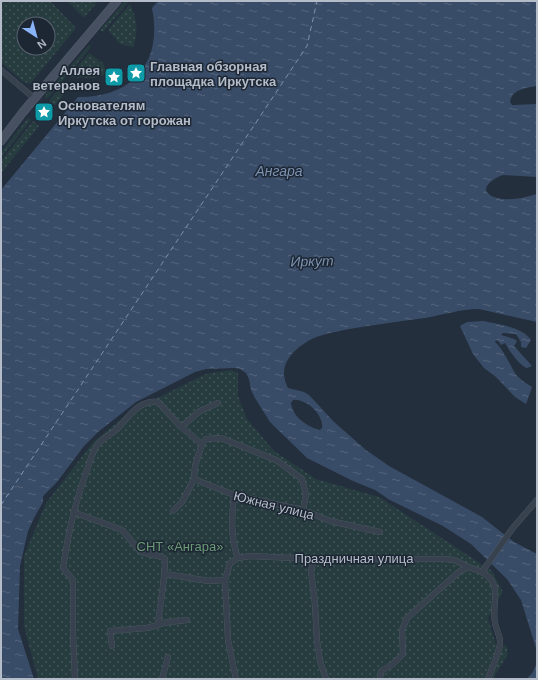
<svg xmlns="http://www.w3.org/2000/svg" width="538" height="680" font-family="Helvetica,sans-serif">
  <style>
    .park { fill: url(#park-dots); fill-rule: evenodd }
    .water { fill: url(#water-ripples); fill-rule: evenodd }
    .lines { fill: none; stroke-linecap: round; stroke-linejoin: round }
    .ferry { stroke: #7c92b1; stroke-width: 1; stroke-dasharray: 5 4; stroke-linecap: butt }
    .street-casing { stroke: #565f6c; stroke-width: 6 }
    .secondary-casing { stroke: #565f6c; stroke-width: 9 }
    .street { stroke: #38414e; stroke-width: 5.5 }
    .secondary { stroke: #465061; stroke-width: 8 }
    .labels { text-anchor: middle; stroke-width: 3; stroke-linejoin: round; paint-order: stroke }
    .poi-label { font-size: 13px; font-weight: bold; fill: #b4bcc9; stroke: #1d2633; text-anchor: start }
    .street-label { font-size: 13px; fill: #b4bcc9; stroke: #1d2633 }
    .park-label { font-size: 13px; fill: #6b9a76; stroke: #1d2633 }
    .water-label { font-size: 14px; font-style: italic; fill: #7c92b1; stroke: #1d2633 }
  </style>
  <defs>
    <pattern id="park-dots" width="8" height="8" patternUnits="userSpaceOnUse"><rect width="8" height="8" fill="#263c3f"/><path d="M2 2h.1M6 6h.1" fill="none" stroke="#435659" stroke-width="1.8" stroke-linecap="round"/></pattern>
    <pattern id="water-ripples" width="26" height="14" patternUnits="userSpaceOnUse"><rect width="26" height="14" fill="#394c67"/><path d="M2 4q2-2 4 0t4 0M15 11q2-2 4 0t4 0" fill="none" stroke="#53647b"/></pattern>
  </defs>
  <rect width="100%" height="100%" fill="#242f3e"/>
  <path class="park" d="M1 1H50L76 28 30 84 22 81 1 62ZM24 24H48V48H24Z
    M67 1H98L84 18Z
    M125 1H129L103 32 100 30Z
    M130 4C137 19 139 31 133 47L120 44 108 30Z
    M89 45 91 47 47 99 45 97 37 107 47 93Z
    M89 53 103 63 107 75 91 78 69 77Z
    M63 84 71 86 55 105 49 101Z
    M28 118 31 120 1 157V152Z
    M33 121 39 126 1 173V161Z
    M231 370 238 373V396L247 419 274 451 316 479 379 497 492 571 503 592 488 618 497 648 506 645 508 654 493 679H38L24 626V556L46 503 94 441 133 410 206 374Z"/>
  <path class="water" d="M158 1H537V86C526 88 512 89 510 102L512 105H514L537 104V177L503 175C493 178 476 190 494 197 508 202 523 198 537 194V322L479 309C460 309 443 315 425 318 399 321 374 325 349 329 336 332 320 334 308 341 290 352 277 367 288 388L304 392 309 395 334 422 366 450 389 466 482 517 514 542 537 554V679H527L533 672 536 665V648L521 600 507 579 471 544 443 526 390 500 375 490 353 481 307 458 270 422 255 398 251 390 249 379 246 373 240 369 235 368 206 369 195 372 136 402 98 432 84 446 57 482 43 496V502L34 518 28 531 20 566 18 629 34 679H1V190L78 97C133 98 163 62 152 8ZM293 400C306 398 324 415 322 428L320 430C307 427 292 416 291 403Z
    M483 321C497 324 523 327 531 340L526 348 521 347V342L516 334 503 333 501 335 514 339 517 341 514 346 532 366 527 368C519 365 509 350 505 343L501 345 499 342 496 340 495 342C503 349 509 363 515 373 519 379 526 383 532 387L526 404 515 397 496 377 484 368 473 354 460 326 467 322Z"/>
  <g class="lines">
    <path class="ferry" d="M1 505 307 46 317 1"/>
    <g class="street-casing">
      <path id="street" d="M1 70 34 98
        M202 444 206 439 221 438 276 460 302 479 306 494 303 510
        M194 479 234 495 303 510 330 521 380 532
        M234 495C232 517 230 537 238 558L230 563 225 580 228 640 236 679
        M173 511 182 502 194 479 195 466 202 444 181 427 200 411 218 403
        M73 512 122 530 141 552 162 557 165 559C165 581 160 603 158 625
        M238 558 250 556 314 559H445L454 560 469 567
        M314 559 311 571 315 605 317 641 320 661 326 679
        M482 572C504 584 491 603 495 623 496 630 501 636 500 644 498 656 492 668 488 679
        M165 574 209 581 225 580
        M112 646 110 631 147 628 158 625 162 623 187 620
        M75 679 73 633V580L63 568C68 534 75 502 87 470 90 462 92 453 96 447 102 437 112 435 119 427 130 415 139 400 158 402L181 427
        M162 679 168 657
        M380 679 381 671 393 664 403 654 402 630 407 618 460 571 469 567 482 572 512 529 537 500"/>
    </g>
    <g class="secondary-casing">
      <path id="secondary" d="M1 141 23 112 117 1"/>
    </g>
    <use href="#street" class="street"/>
    <use href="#secondary" class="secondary"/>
  </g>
  <defs>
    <g id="sight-square" transform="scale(1)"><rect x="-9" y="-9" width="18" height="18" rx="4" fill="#0f9aa8" stroke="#1d2633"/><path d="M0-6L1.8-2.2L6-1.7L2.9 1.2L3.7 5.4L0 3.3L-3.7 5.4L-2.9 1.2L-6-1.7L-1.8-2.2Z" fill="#fff"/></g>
  </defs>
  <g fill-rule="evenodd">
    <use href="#sight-square" x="136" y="73"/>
    <use href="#sight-square" x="114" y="77"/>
    <use href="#sight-square" x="44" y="112"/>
  </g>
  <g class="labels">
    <g class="poi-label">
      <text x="150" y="71">Главная обзорная<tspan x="150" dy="15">площадка Иркутска</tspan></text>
      <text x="100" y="75" text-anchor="end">Аллея<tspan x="100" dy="15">ветеранов</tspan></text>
      <text x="58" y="110">Основателям<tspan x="58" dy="15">Иркутска от горожан</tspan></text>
    </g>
    <g class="street-label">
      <text transform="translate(274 505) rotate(14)" y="5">Южная улица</text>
      <text x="354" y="563">Праздничная улица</text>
    </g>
    <g class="park-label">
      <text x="180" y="551">СНТ «Ангара»</text>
    </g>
    <g class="water-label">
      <text x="279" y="176">Ангара</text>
      <text transform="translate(312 261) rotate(-1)" y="5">Иркут</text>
    </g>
  </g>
  <rect width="538" height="680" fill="none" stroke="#b4bcc9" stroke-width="4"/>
  <g transform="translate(36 36) rotate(144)"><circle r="19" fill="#1d2633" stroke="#59626f"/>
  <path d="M0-3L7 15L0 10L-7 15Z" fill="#8ab4f8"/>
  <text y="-6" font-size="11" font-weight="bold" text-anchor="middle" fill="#b4bcc9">N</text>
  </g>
</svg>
